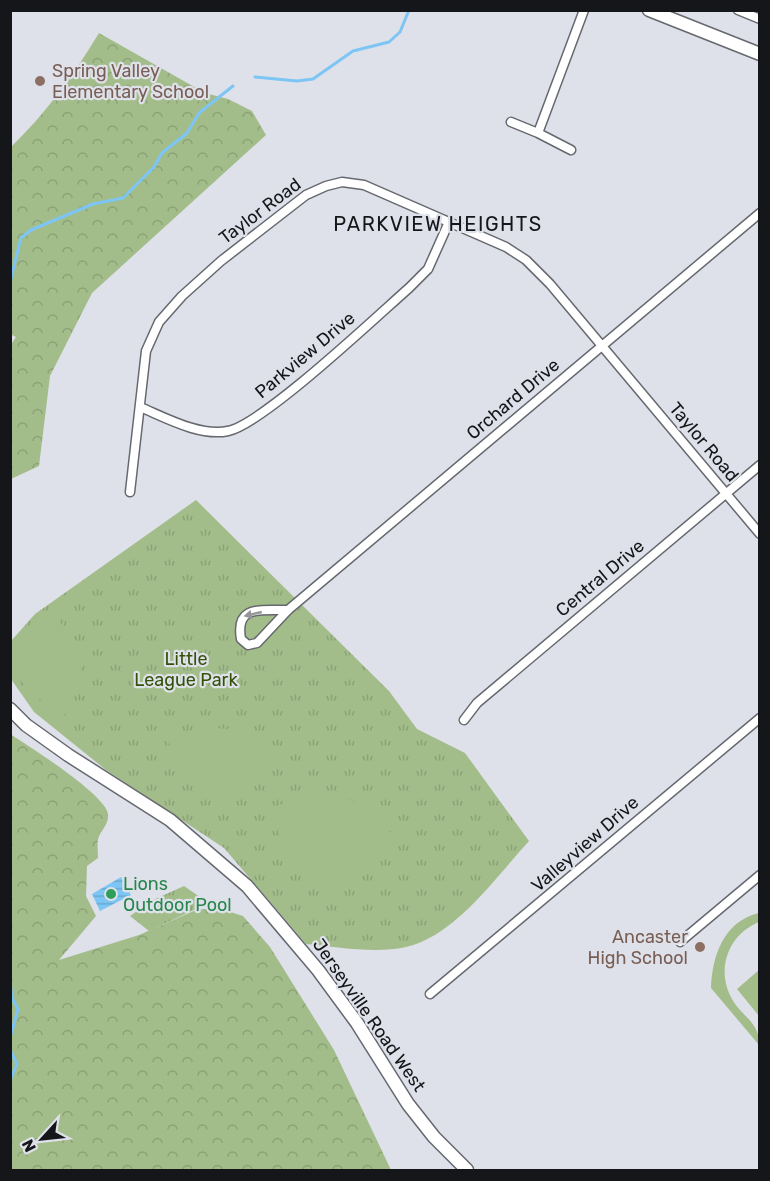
<svg xmlns="http://www.w3.org/2000/svg" width="770" height="1181" font-family="Rubik,sans-serif">
  <style>
    .grass { fill: url(#grass-tufts) }
    .forest { fill: url(#forest-crowns) }
    .garden { fill: #a3bd8a }
    .water { fill: url(#water-rules) }
    .lines { fill: none; stroke-linecap: round; stroke-linejoin: round }
    .stream { stroke: #7cc5f5; stroke-width: 3 }
    .minor-casing { stroke: #65686e; stroke-width: 11 }
    .secondary-casing { stroke: #65686e; stroke-width: 15 }
    .minor { stroke: #fff; stroke-width: 8 }
    .secondary { stroke: #fff; stroke-width: 12 }
    .oneway { fill: #969698 }
    .education-dot { fill: #8d6e63; stroke: #dee1e9; stroke-width: 2 }
    .leisure-dot { fill: #2e9e5b; stroke: #dee1e9; stroke-width: 2 }
    .labels { text-anchor: middle; stroke-width: 4.5; stroke-linejoin: round; paint-order: stroke }
    .education-label { font-size: 18px; fill: #785e54; stroke: #dee1e9; text-anchor: start }
    .street-label { font-size: 18px; fill: #151619; stroke: #dee1e9 }
    .park-label { font-size: 18px; fill: #335207; stroke: #dee1e9 }
    .leisure-label { font-size: 18px; fill: #27864d; stroke: #dee1e9; text-anchor: start }
    .neighbourhood-label { font-size: 20px; letter-spacing: 1.5px; fill: #151619; stroke: #dee1e9 }
  </style>
  <defs>
    <pattern id="grass-tufts" width="24" height="20" patternUnits="userSpaceOnUse" patternTransform="scale(1.5)"><rect width="24" height="20" fill="#a3bd8a"/><path d="M3 7l-1-3M5 7V3M7 7l1-3M15 17l-1-3M17 17v-4M19 17l1-3" fill="none" stroke="#8ba276"/></pattern>
    <pattern id="forest-crowns" width="20" height="18" patternUnits="userSpaceOnUse" patternTransform="scale(1.5)"><rect width="20" height="18" fill="#a3bd8a"/><path d="M2 6a3 3 0 1 1 6 0M12 15a3 3 0 1 1 6 0" fill="none" stroke="#8ba276"/></pattern>
    <pattern id="water-rules" width="6" height="5" patternUnits="userSpaceOnUse" patternTransform="scale(1.5)"><rect width="6" height="5" fill="#7cc5f5"/><path d="M0 2.5h6" fill="none" stroke="#6aa8d1"/></pattern>
  </defs>
  <rect width="100%" height="100%" fill="#dee1e9"/>
  <path class="grass" d="M196 500 389 691 417 729 465 753 529 841C496 877 455 936 406 947 374 954 338 947 306 944L224 848 106 770 34 712 11 679V641L35 614Z
    M184 886 200 897 198 908 149 931 130 916 153 900Z"/>
  <path class="forest" d="M99 33 205 93 228 99 252 111 266 135 92 293 50 376 39 466 11 479 10 346 16 337 10 334 11 147C46 113 73 76 99 33Z
    M10 734C29 746 106 795 108 814 109 825 101 830 98 839 97 845 98 853 98 858L87 866 86 896 96 916 59 960 139 935 196 910 218 908 243 916 270 947 334 1050 391 1170H11Z"/>
  <path class="garden" d="M56 616C63 627 78 644 80 657 83 679 75 703 61 719L10 671 11 661Z
    M215 728 240 730 276 749 223 802 213 803 166 739 187 731Z
    M321 794C352 797 377 809 393 837L322 890 311 888 294 862 268 812C286 800 300 795 321 794Z
    M759 913V922C729 934 715 969 732 999 742 1017 760 1022 759 1045L711 988C712 956 724 921 759 913Z
    M759 970V1016L737 989Z"/>
  <path class="water" d="M121 877 131 895 100 911 92 894Z"/>
  <g class="lines">
    <path class="stream" d="M255 77 297 81 313 79 353 51 389 42 400 32 409 10
      M10 282 21 238 31 230 93 204 123 198 154 167 162 153 187 133 199 113 233 86
      M10 981 12 998 18 1009 10 1038
      M10 1050 17 1064 10 1080"/>
    <g class="minor-casing">
      <path id="minor" d="M738 10 760 19
        M511 122 538 133
        M571 150 538 133 584 10
        M140 407C164 417 200 437 228 431 263 424 376 317 409 288L428 269 449 222
        M130 492 146 351 159 322 182 296 221 261 306 195 326 186 342 182 364 185 506 247 526 260 550 284 760 534
        M288 610C261 611 235 604 241 639L248 645 257 643 288 610 760 213
        M464 720 477 703 760 465
        M680 942 760 875
        M430 994 760 718"/>
    </g>
    <g class="secondary-casing">
      <path id="secondary" d="M649 10 760 54
        M10 709 26 725 68 755 170 820 247 886 318 970 357 1023 408 1104 434 1137 467 1170"/>
    </g>
    <use href="#minor" class="minor"/>
    <use href="#secondary" class="secondary"/>
  </g>
  <defs><path id="oneway-solid" d="M-6-.8H1V-3.2L6.5 0L1 3.2V.8H-6Z" transform="scale(1.5)"/></defs>
  <use class="oneway" href="#oneway-solid" transform="translate(253 614) rotate(167)"/>
  <g class="education-dot">
    <circle cx="40" cy="81" r="6"/>
    <circle cx="700" cy="947" r="6"/>
  </g>
  <circle class="leisure-dot" cx="111" cy="894" r="6"/>
  <g class="labels">
    <g class="education-label">
      <text x="52" y="77">Spring Valley<tspan x="52" dy="21">Elementary School</tspan></text>
      <text x="688" y="943" text-anchor="end">Ancaster<tspan x="688" dy="21">High School</tspan></text>
    </g>
    <g class="street-label">
      <text transform="translate(260 211) rotate(-37)" y="6">Taylor Road</text>
      <text transform="translate(305 355) rotate(-40)" y="6">Parkview Drive</text>
      <text transform="translate(513 399) rotate(-40)" y="6">Orchard Drive</text>
      <text transform="translate(704 442) rotate(50)" y="6">Taylor Road</text>
      <text transform="translate(600 578) rotate(-40)" y="6">Central Drive</text>
      <text transform="translate(585 844) rotate(-41)" y="6">Valleyview Drive</text>
      <text transform="translate(369 1015) rotate(55)" y="6">Jerseyville Road West</text>
    </g>
    <g class="park-label">
      <text x="186" y="665">Little<tspan x="186" dy="21">League Park</tspan></text>
    </g>
    <g class="leisure-label">
      <text x="123" y="890">Lions<tspan x="123" dy="21">Outdoor Pool</tspan></text>
    </g>
    <g class="neighbourhood-label">
      <text x="438" y="231">PARKVIEW HEIGHTS</text>
    </g>
  </g>
  <rect width="770" height="1181" fill="none" stroke="#151619" stroke-width="24"/>
  <g transform="translate(42 1139) rotate(243)" stroke="#dee1e9" stroke-width="4.5" paint-order="stroke">
  <path d="M0-4.5L10 22L0 15L-10 22Z" fill="#151619"/>
  <text y="-9" font-size="16" font-weight="bold" text-anchor="middle" fill="#151619">N</text>
  </g>
</svg>
